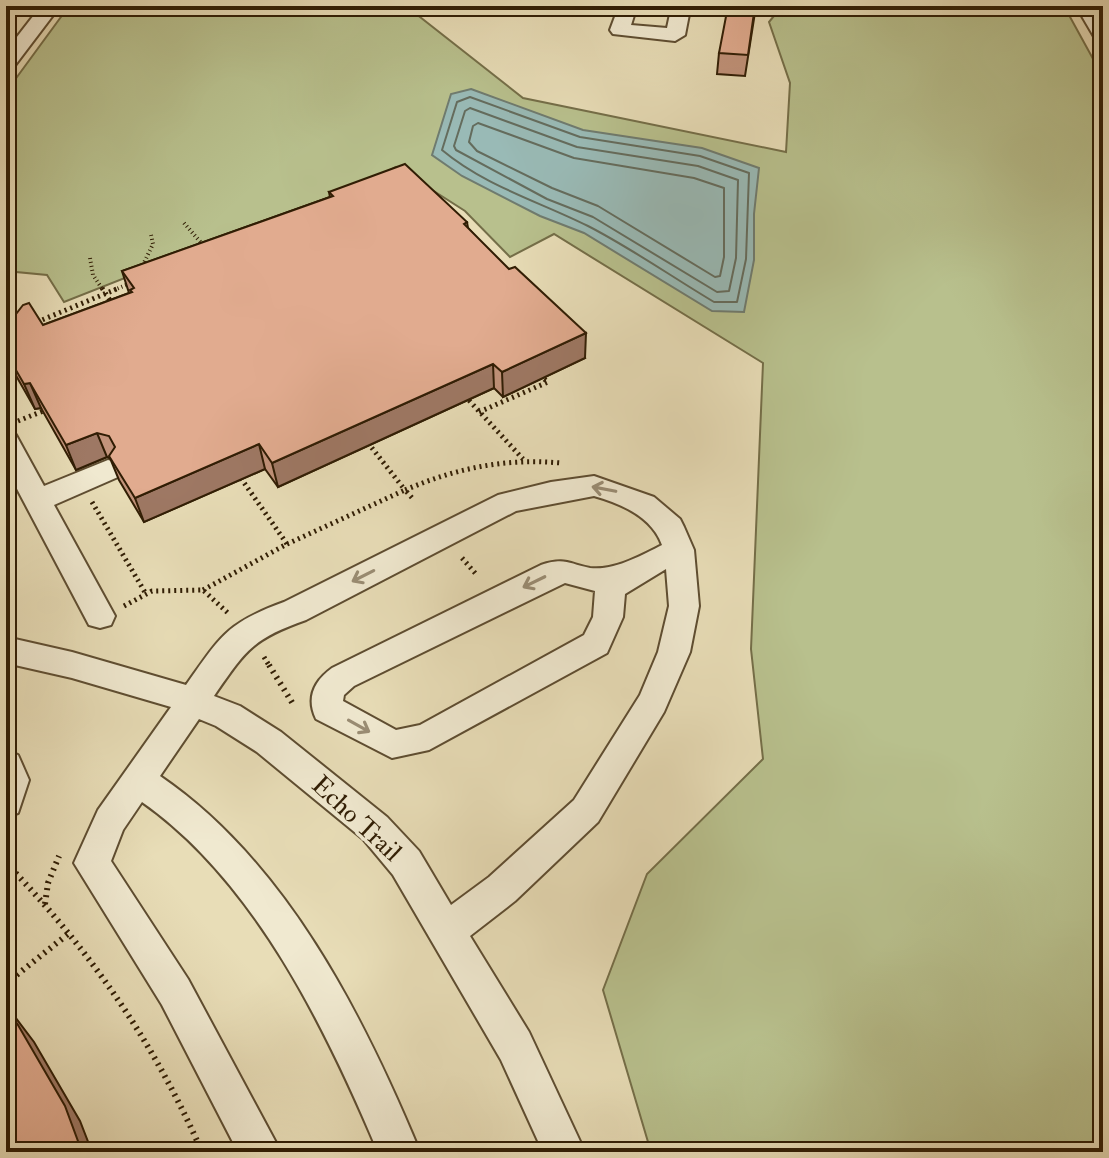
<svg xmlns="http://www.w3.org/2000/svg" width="1109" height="1158" font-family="'IM FELL Double Pica',serif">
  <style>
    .green { fill: #b8c08d; stroke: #746e48; stroke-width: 2 }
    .water { fill: #99bab6; stroke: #6f7b6f; stroke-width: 2 }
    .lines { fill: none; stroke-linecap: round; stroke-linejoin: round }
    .shore { stroke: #646c5d; stroke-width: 2 }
    .minor-casing { stroke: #5e4d31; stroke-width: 4 }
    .path-far2 { stroke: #301d04; stroke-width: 4; stroke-dasharray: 1 3; stroke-linecap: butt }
    .path-far1 { stroke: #301d04; stroke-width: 5; stroke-dasharray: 2 4; stroke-linecap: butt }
    .path { stroke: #301d04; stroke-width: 6; stroke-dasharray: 2 5; stroke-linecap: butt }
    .minor { fill: #f0e9d0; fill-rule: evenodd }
    .wall { fill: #c2937b; stroke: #301d04; stroke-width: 2 }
    .shaded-wall { fill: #9e7864; stroke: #301d04; stroke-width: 2 }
    .building { fill: #e1ab8f; stroke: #301d04; stroke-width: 2 }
    .oneway { stroke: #9a8d74 }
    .labels { text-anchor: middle; stroke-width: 7; stroke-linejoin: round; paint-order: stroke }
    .street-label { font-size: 26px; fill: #301d04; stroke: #f0e9d0 }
  </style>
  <rect width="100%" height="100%" fill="#e8ddb7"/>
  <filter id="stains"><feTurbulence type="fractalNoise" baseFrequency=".0025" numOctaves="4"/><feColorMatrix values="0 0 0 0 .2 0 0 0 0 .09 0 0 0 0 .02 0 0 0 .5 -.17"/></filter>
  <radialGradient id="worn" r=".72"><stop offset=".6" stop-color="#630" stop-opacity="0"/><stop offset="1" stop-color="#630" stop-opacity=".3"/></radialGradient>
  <path class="green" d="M69 6H406L523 98 786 152 790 83 769 22 782 6H1064L1103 77V1152H651L603 990 647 874 763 759 751 649 763 363 554 234 510 257 465 211 396 167 363 184 64 302 47 275 6 271V92Z"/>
  <path class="water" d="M471 89 583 130 702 148 759 168 754 214V260L744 312 712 311 584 233 540 216 462 176 432 155 451 94Z"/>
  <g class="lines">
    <path class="shore" d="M470 97 580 137 700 156 749 173 746 259 737 302H714C672 277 631 248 588 226 538 201 485 186 442 150L457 102Z
      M470 108 577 147 698 166 738 180 736 258 729 291 717 292 593 217 547 199 456 150 454 146 465 111Z
      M478 123 574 158 694 178 724 188V257L720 276 715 277 598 206 552 188 477 151 469 142 473 126Z"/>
    <g class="minor-casing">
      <path id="minor" d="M41 6H60L13 68 6 70V51Z
        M619 6H637L631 25 667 28 670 14 649 12 640 6H688L690 9 685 35 675 41 613 34 610 30Z
        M1076 6H1094L1103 20V42L1096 40Z
        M6 432 16 435 44 486 108 460 118 463 122 470 118 477 54 505 115 616 111 625 100 628 89 625 6 468Z
        M594 476 654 497 680 519 684 527 694 550 699 606 690 652 664 712 598 822 515 901 470 936 529 1032 585 1152H543L501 1060 393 875 363 839 257 752 216 726 199 719 160 776C286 862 363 1015 420 1152H378C326 1029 255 881 142 802L123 830 111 861 188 979 281 1152H238L162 1005 74 863 98 810 171 707 72 678 6 663V637L72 652 186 685C220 637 226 623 284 602L498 495 551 482ZM594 496C622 504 652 517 662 545 642 555 614 571 590 568 569 564 565 557 541 565L332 668C314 681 306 698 316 719L392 758 429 750 607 653 623 617 625 594 666 569 669 606 658 652 640 695 574 800 489 877 451 905 419 851 387 817 281 732 240 706 214 696C246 650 252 639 306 620L516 511ZM565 583 595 591 593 617 584 635 420 725 396 730 343 701 344 695 354 686Z
        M6 750 18 755 29 780 18 813 6 817Z"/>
    </g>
    <path class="path-far2" d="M184 223 203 245
      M90 258 93 275 103 290
      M141 269 153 244 151 235
      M114 290 131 283"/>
    <path class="path-far1" d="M102 288 113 305
      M37 322 119 288
      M465 396 523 459
      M479 412 548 382 543 378
      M18 421 43 411
      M368 443 405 490C457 468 505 458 561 463
      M92 502 146 594
      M287 544 405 490 414 500
      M462 558 476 574
      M203 590 287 544 240 477
      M124 606 152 591 203 590 229 614
      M264 657 270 667"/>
    <path class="path" d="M269 665 293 704
      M6 863C89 949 154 1042 202 1152
      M45 904 48 883 59 856
      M6 980 8 982 68 934"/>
    <use href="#minor" class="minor"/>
  </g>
  <path class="wall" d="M756 6 745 76 717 74 719 53Z
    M329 192 467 222 468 228 585 358 503 397 494 388 278 487 265 469 144 522 119 480 110 458 107 457 76 470 41 408 35 409 6 358V314L43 325 129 293 122 271 330 197Z"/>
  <path class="shaded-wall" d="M586 333 585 358 503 397 502 372Z
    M493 364 494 388 278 487 272 463Z
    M30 383 41 408 35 409 24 384Z
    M97 433 107 457 76 470 66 445Z
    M259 444 265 469 144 522 135 498Z
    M6 1005 34 1042 80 1121 92 1152H82L6 1009Z"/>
  <path class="building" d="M728 6H755L748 55 719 53Z
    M405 164 467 222 464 224 509 269 515 267 586 333 502 372 493 364 272 463 259 444 135 498 109 456 115 447 109 436 97 433 66 445 30 383 24 384 6 353V314H16L23 305 29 303 43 325 132 292 130 290 134 288 122 271 333 196 329 192Z
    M6 1009 18 1025 65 1106 82 1152H6Z"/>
  <defs><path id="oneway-shaft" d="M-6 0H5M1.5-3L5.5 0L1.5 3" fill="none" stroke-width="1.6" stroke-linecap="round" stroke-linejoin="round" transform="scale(2)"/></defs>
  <g class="oneway">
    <use href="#oneway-shaft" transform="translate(604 489) rotate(-169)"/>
    <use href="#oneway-shaft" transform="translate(363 576) rotate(153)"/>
    <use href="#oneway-shaft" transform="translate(534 582) rotate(154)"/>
    <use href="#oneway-shaft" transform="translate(359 726) rotate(29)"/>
  </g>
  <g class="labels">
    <g class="street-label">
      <text transform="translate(357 818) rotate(43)" y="9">Echo Trail</text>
    </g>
  </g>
  <rect width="1109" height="1158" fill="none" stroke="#e8ddb7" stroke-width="32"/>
  <rect x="8" y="8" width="1093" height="1142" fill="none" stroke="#301d04" stroke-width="4"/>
  <rect x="16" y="16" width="1077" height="1126" fill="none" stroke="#301d04" stroke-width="2"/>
  <rect width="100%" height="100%" filter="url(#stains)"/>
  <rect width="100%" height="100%" fill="url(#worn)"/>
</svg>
